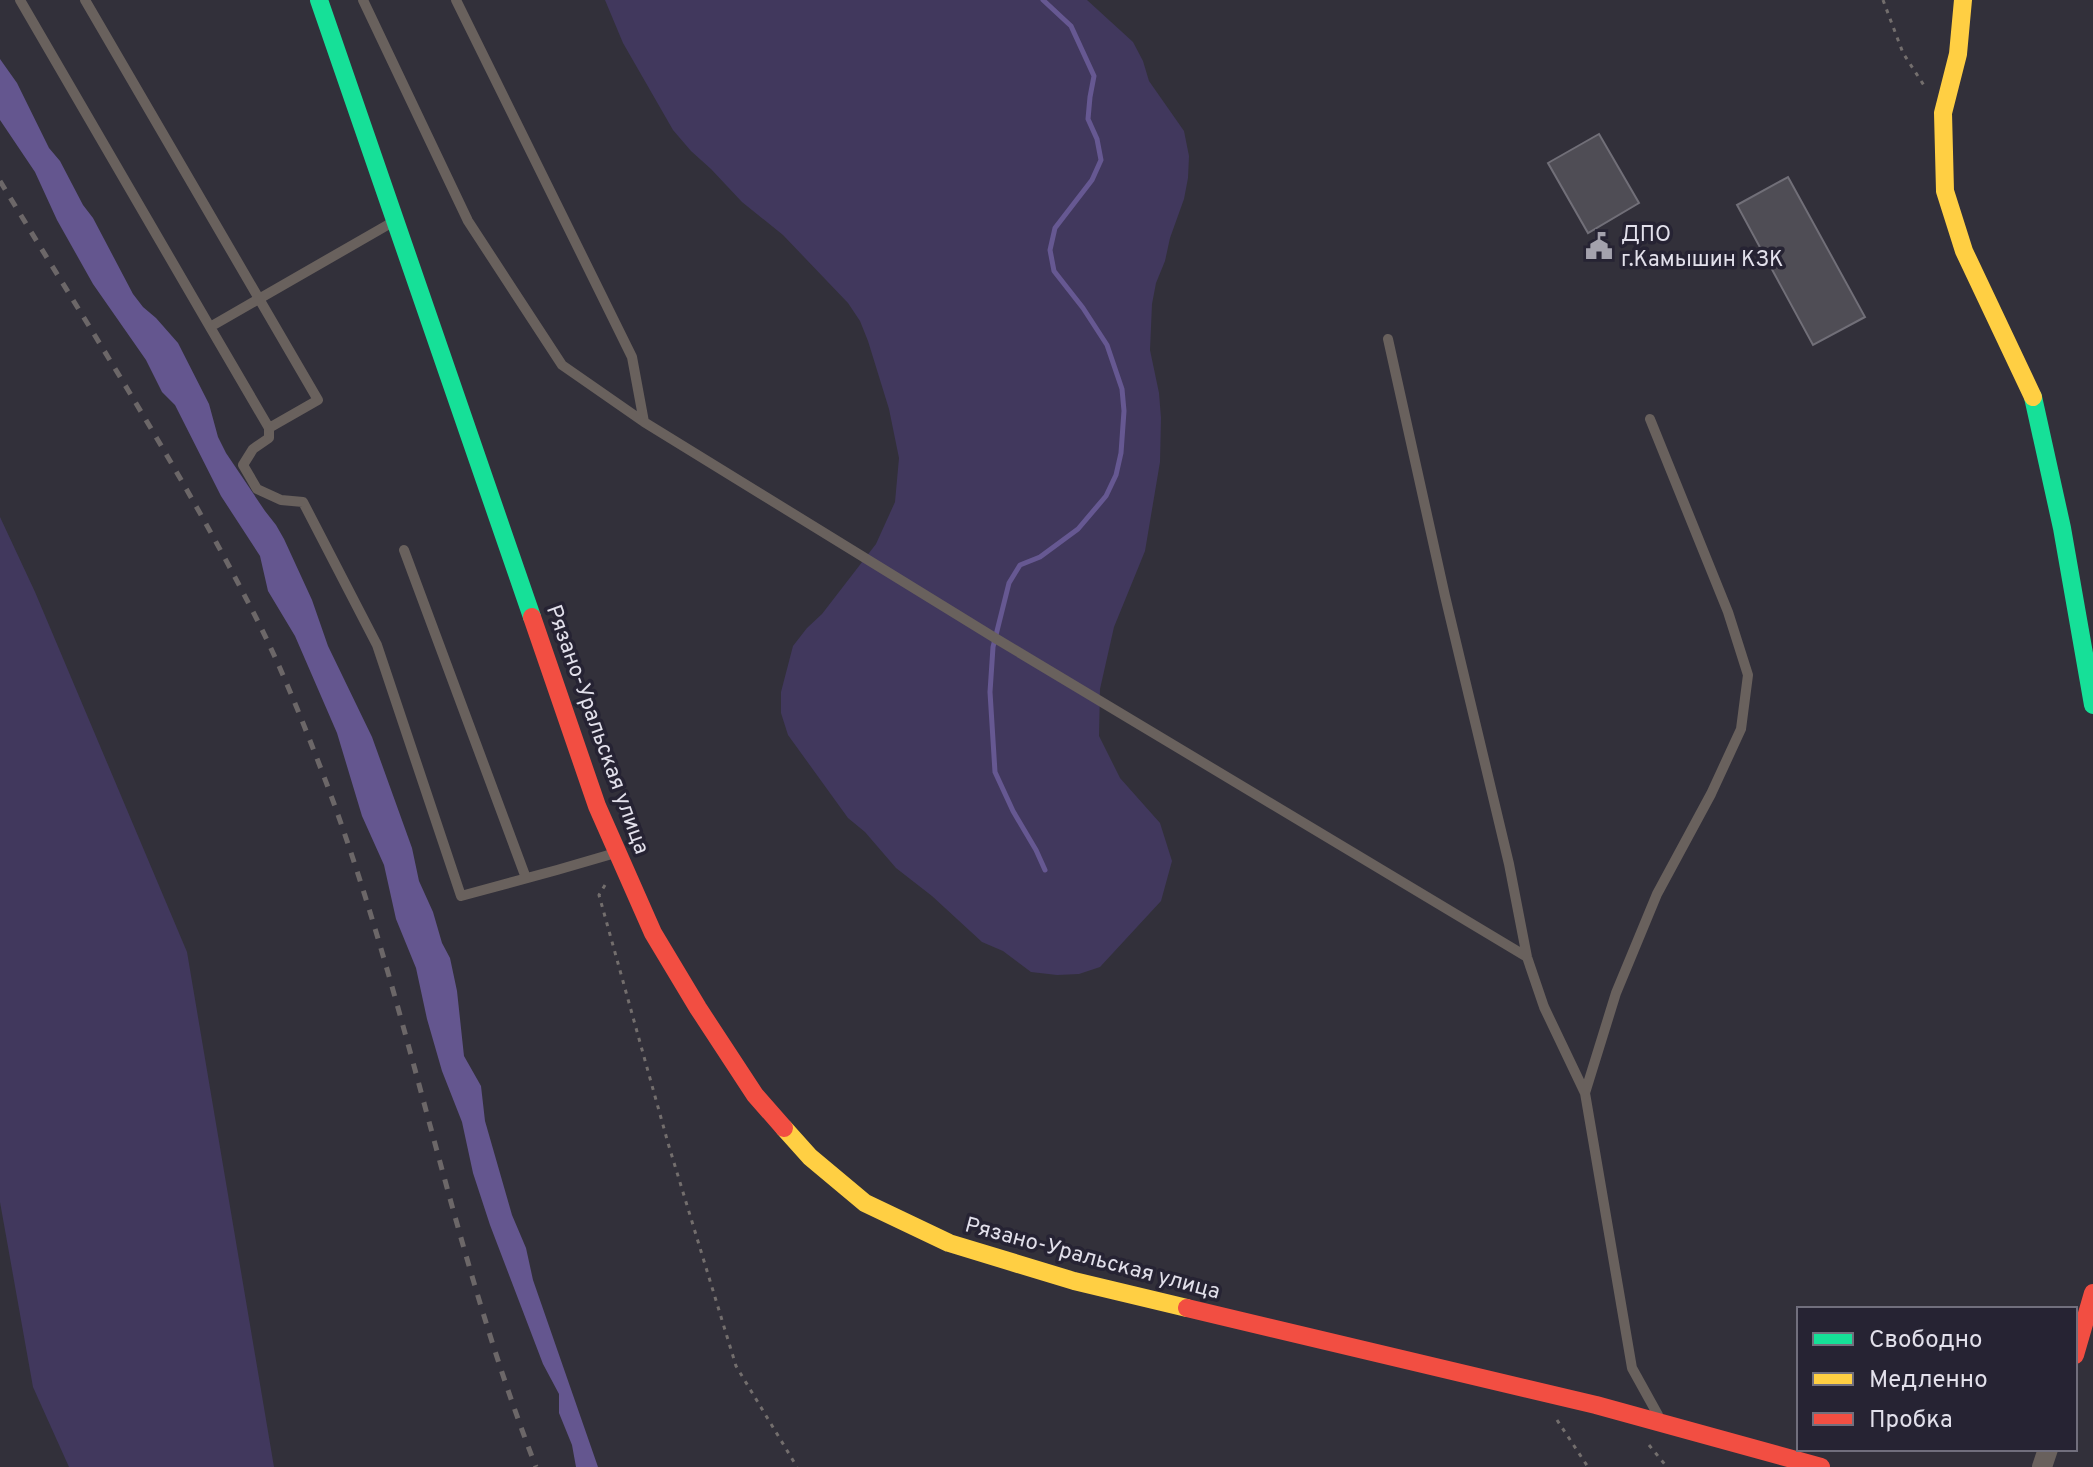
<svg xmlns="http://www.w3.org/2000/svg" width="2093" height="1467" font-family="Overpass,sans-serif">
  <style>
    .green { fill: #41385d }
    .forest { fill: #64568f }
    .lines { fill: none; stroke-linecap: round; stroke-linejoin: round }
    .stream { stroke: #665892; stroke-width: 5 }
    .building { fill: #4f4d55; stroke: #716f78; stroke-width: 2 }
    .path { stroke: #736e6d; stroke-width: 3; stroke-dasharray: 4 6; stroke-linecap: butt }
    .lane { stroke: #69615d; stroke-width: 10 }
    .street { stroke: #69615d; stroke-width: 20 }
    .fast { stroke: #16e098; stroke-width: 18 }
    .slow { stroke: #ffcf43; stroke-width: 18 }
    .jam { stroke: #f24e42; stroke-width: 18 }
    .rail { stroke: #6c6768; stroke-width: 5; stroke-dasharray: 10 10; stroke-linecap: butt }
    .labels { text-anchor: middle; stroke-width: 7; stroke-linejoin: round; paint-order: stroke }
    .poi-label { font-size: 22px; fill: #e2e0eb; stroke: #262333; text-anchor: start }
    .street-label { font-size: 22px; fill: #e2e0eb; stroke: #262333 }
  </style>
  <rect width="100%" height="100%" fill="#32303a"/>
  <path class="green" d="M605 0H1087L1133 42 1143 61 1149 81 1184 131 1189 156 1188 178 1184 199 1170 238 1165 261 1156 283 1152 304 1150 350 1159 393 1161 418 1160 462 1145 551 1114 627 1100 689 1099 736 1120 778 1160 823 1172 861 1161 901 1100 967 1079 974 1057 975 1031 972 1003 951 982 942 932 896 896 868 865 832 848 818 788 735 781 713V692L793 646 807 628 822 614 876 544 895 502 899 458 889 409 868 341 860 321 848 303 783 235 742 202 711 169 691 151 673 130 623 43Z
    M0 517 35 592 187 952 274 1467H69L33 1387 0 1202Z"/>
  <path class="forest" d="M0 59 17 83 49 148 60 161 83 205 93 218 133 294 143 307 156 318 178 343 209 404 218 437 226 453 265 511 276 525 284 539 312 600 328 646 372 737 412 848 419 881 433 912 442 943 450 958 457 991 464 1056 481 1086 485 1121 512 1215 526 1248 533 1280 598 1467H576L572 1445 559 1413V1394L543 1364 490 1225 473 1173 462 1122 442 1071 427 1019 416 968 396 919 384 865 362 816 337 733 295 636 268 591 260 556 221 496 175 405 162 392 146 360 93 284 57 220 35 172 0 120Z"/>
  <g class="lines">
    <path class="stream" d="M1043 0 1071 26 1094 76 1090 97 1088 119 1097 139 1101 160 1092 180 1055 228 1050 250 1054 271 1083 308 1107 345 1122 389 1124 411 1121 453 1116 475 1106 496 1078 529 1040 557 1020 565 1009 583 993 647 990 692 995 772 1013 811 1036 850 1045 870"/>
  </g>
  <path class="building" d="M1599 134 1639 203 1588 233 1548 163Z
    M1788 177 1865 317 1813 345 1737 205Z"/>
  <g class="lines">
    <path class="path" d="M1883 0 1903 53 1925 87
      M605 885 599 895 668 1143 736 1366 797 1467
      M1557 1420 1588 1467
      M1649 1445 1667 1467"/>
    <path class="lane" d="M20 0 210 327 391 223
      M85 0 318 400 269 428 210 327
      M363 0 468 221 562 365 644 422 995 638 1527 957
      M456 0 632 357 644 422
      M1388 339 1445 596 1509 864 1527 957 1544 1007 1585 1093 1632 1368 1658 1415
      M269 428V438L253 449 243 465 257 489 281 500 303 502 377 645 461 896 557 870 612 854
      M404 550 526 878
      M1585 1093 1616 993 1657 894 1711 794 1741 729 1748 675 1728 612 1650 419"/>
    <path class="street" d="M2042 1467 2048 1449"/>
    <path class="fast" d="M319 0 532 617
      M2033 397 2062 528 2093 705"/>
    <path class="slow" d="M1963 0 1958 54 1943 113 1945 191 1964 251 2033 397
      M784 1128 810 1157 865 1203 949 1243 1074 1281 1187 1308"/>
    <path class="jam" d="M532 617 597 806 653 933 698 1008 755 1095 784 1128
      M1187 1308 1596 1405 1821 1467
      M2075 1355 2093 1293"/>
    <path class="rail" d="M0 181C85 321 175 460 250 606 278 659 301 717 323 774 409 1000 448 1241 536 1467"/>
  </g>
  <defs>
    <g id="civic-bare" transform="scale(2.16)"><path d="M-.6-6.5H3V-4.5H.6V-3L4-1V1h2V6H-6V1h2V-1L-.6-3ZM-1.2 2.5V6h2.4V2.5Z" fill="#a4a2ad" stroke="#262333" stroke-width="2.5" paint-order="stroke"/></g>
  </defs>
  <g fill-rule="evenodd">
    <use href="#civic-bare" x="1599" y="246"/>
  </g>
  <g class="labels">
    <g class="poi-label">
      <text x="1621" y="241">ДПО<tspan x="1621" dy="25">г.Камышин КЗК</tspan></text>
    </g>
    <g class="street-label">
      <text transform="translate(599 729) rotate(70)" y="8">Рязано-Уральская улица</text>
      <text transform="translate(1093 1257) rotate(15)" y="8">Рязано-Уральская улица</text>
    </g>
  </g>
  <rect x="1797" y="1307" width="280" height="144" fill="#262333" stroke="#716f7d" stroke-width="2"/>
  <rect x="1813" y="1333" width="40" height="12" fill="#16e098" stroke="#716f7d" stroke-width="2"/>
  <text x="1869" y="1347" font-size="24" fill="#e2e0eb">Свободно</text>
  <rect x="1813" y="1373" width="40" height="12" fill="#ffcf43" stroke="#716f7d" stroke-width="2"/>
  <text x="1869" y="1387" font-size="24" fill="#e2e0eb">Медленно</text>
  <rect x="1813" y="1413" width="40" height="12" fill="#f24e42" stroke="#716f7d" stroke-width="2"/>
  <text x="1869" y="1427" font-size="24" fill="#e2e0eb">Пробка</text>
</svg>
